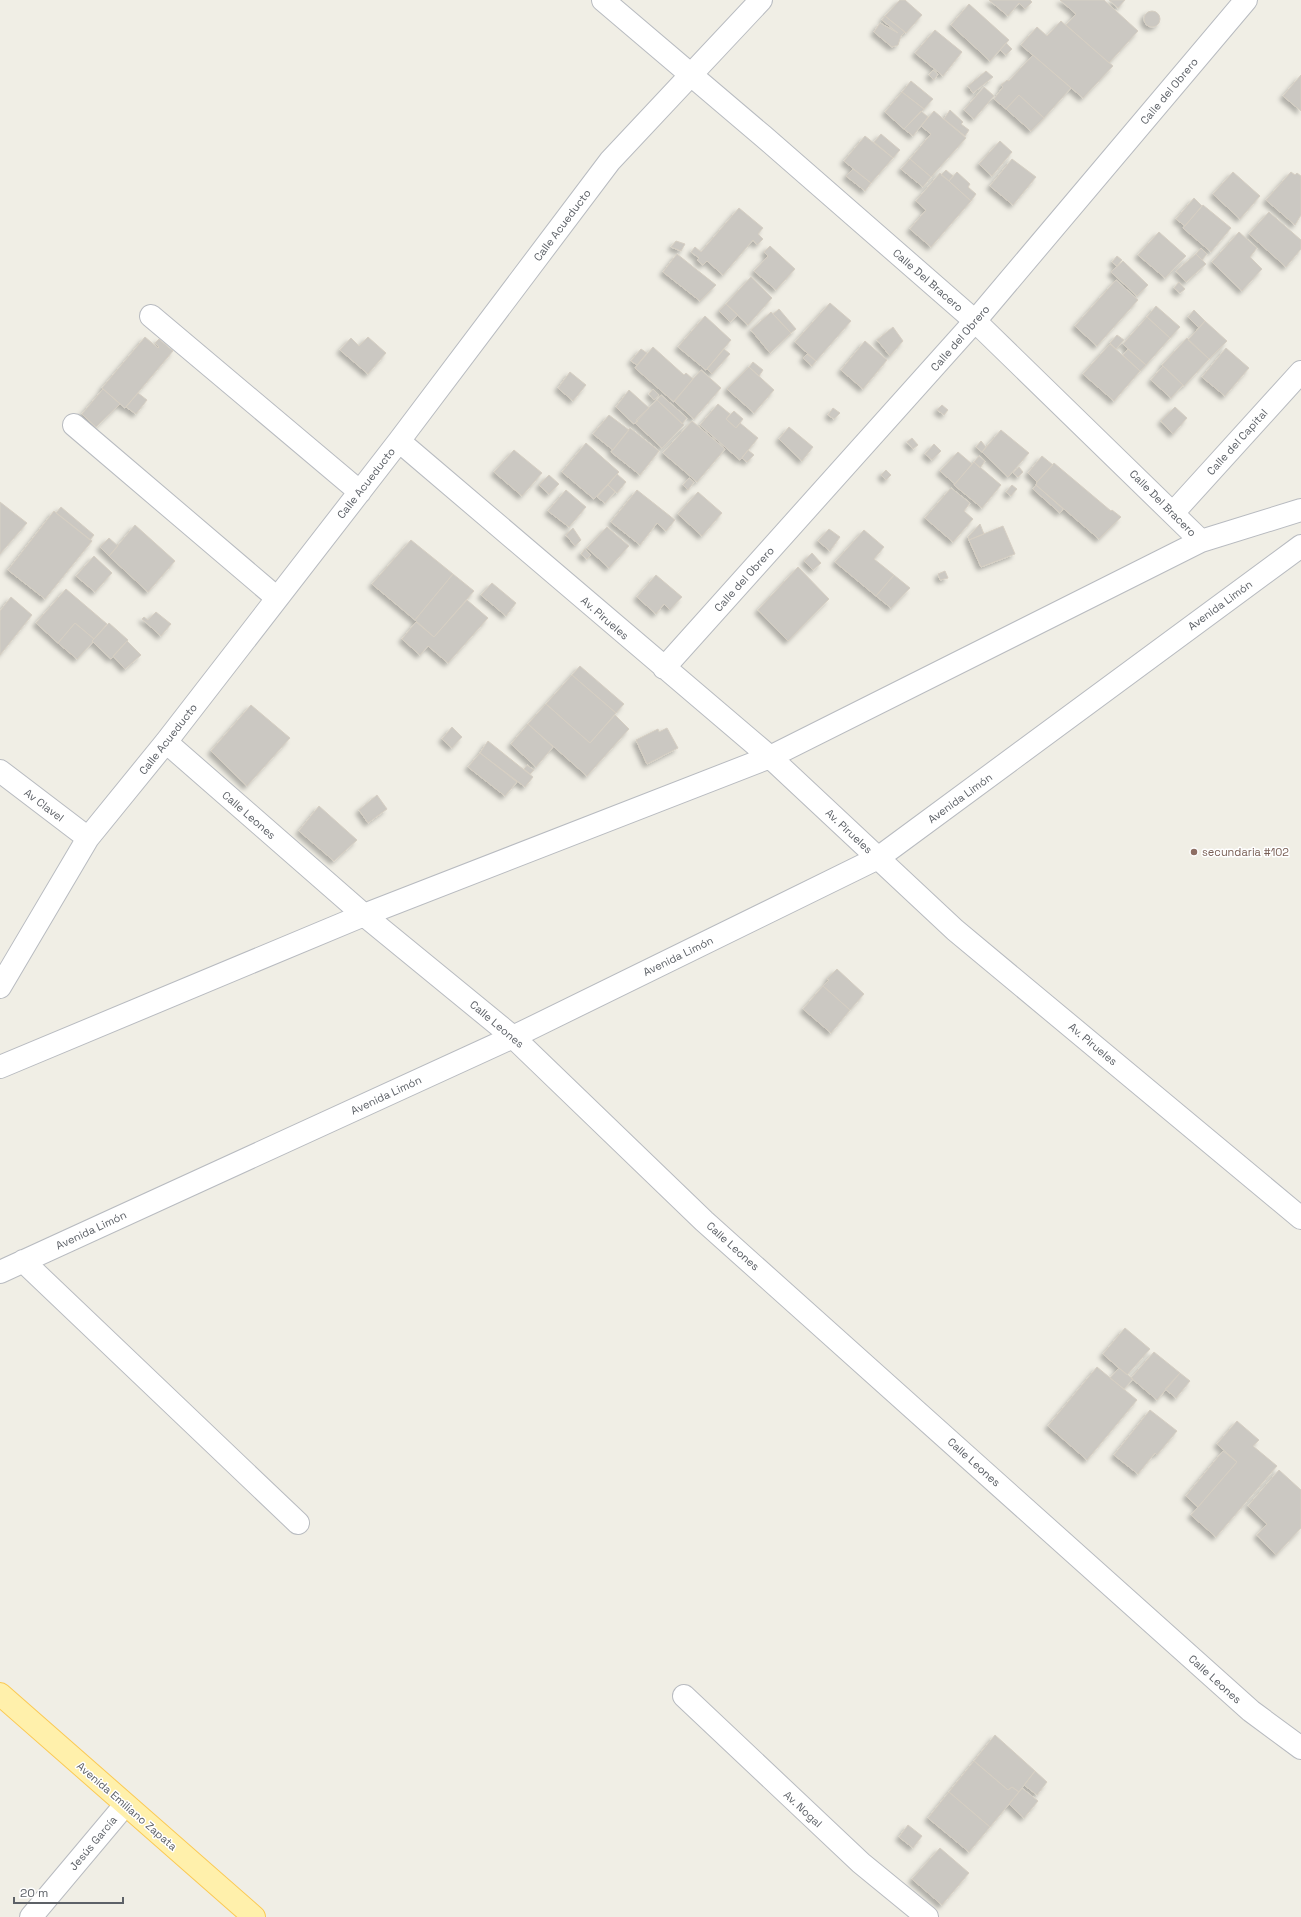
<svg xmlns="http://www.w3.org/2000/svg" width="1301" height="1917" font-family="'Space Grotesk',sans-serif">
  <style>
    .building { fill: #cbc8c2; stroke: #d6cfc3; filter: url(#shadow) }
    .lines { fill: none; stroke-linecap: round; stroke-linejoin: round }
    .minor-casing { stroke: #b8bbc0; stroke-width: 24 }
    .major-casing { stroke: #fbc953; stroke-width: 24 }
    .minor { stroke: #fff; stroke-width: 22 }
    .major { stroke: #fff0ab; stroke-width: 22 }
    .education-dot { fill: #8d6e63; stroke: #fff; stroke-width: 1.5 }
    .labels { text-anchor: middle; stroke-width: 3; stroke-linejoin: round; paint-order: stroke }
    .street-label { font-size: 11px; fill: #5d6167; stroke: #fff }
    .education-label { font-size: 11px; fill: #785e54; stroke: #fff; text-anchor: start }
  </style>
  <defs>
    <filter id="shadow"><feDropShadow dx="-3.5" dy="3.5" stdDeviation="2" flood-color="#0004"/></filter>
  </defs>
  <rect width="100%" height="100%" fill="#f0eee5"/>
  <path class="building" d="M900 0H905L922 15 906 33 885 16Z
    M989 0H1030L1032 2 1025 9 1019 3 1008 16Z
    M1060 0H1104L1138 31 1109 63 1066 25 1076 14Z
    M1109 0H1125L1118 8Z
    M969 4 1009 40 990 61 951 25Z
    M1144 19a8 8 0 1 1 16 0a8 8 0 1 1-16 0Z
    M885 16 905 32 901 36 898 45 892 47 874 32 880 23 898 33 882 20Z
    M1061 21 1113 66 1083 98 1021 45 1037 27 1047 36Z
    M935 30 962 52 943 76 915 53Z
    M1006 43 1012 49 1006 55 1000 50Z
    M1033 55 1071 88 1044 118 1019 95 1006 109 994 99 1003 87 1001 85 1007 80 1009 81Z
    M933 70 938 74 934 80 929 75Z
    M986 71 993 77 973 93 968 86Z
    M1301 75V111L1283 96Z
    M911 81 933 99 924 109 902 92Z
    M984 87 994 96 974 119 964 110Z
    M902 92 924 109 904 129 885 112Z
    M1019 95 1044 118 1031 131 1006 109Z
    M950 110 963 122 961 124 969 130 965 136 944 119Z
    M921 111 928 117 913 136 904 129Z
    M934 111 966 138 931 177 910 159 931 134 921 126Z
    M881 134 900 150 893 158 874 142Z
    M865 136 893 158 871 183 844 161Z
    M1000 141 1012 152 992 176 979 164Z
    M910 159 931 177 923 187 901 169Z
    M1012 159 1036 177 1013 205 990 186Z
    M853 169 871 183 865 191 846 176Z
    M946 170 953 176 949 181 941 175Z
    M957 172 970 184 968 187 976 194 971 201 949 181Z
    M1233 172 1260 196 1240 219 1213 194Z
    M1291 172 1295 175 1297 173 1301 176V215L1295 225 1266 200Z
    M940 173 971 201 931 247 910 229 926 210 916 201Z
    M1194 198 1202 206 1185 226 1176 219Z
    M1203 205 1231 228 1211 252 1183 228Z
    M739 208 763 228 758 234 763 239 757 245 753 240 723 275 707 261 703 265 697 260 699 258 691 252 695 247 701 252Z
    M1269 212 1301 240V249L1286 267 1249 234Z
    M1159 232 1186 256 1165 278 1138 255Z
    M1239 232 1257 248 1250 257 1262 269 1242 291 1212 262Z
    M676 241 685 244 681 251 671 247Z
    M770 246 795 269 776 290 754 271 768 256 764 252Z
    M1201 248 1207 254 1202 260 1196 254Z
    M677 254 716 285 700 301 663 272Z
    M1196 254 1206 264 1186 282 1176 271Z
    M1117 256 1122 260 1117 266 1112 262Z
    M1123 261 1148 285 1137 296 1111 272Z
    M751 277 772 298 748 325 726 304Z
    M1116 280 1138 300 1097 346 1075 326Z
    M1179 282 1185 289 1180 293 1174 288Z
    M830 303 851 321 816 361 795 342Z
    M726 304 738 315 730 322 719 311Z
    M1156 306 1180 327 1170 338 1147 317Z
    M779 309 796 329 791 333 773 314Z
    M1194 310 1205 321 1199 328 1188 317Z
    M771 312 791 333 770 353 751 330Z
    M705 316 731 340 706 370 678 347Z
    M1147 317 1170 338 1146 365 1123 344Z
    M1205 321 1227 341 1209 359 1188 340Z
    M893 327 903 341 890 356 877 340Z
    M1117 335 1124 340 1116 349 1110 343Z
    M145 337 158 348 159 347 155 343 159 339 173 351 125 408 102 388Z
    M368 337 386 353 368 374 340 350 351 338 359 346Z
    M1187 338 1209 359 1184 386 1162 365Z
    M865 341 887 360 863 389 841 370Z
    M1110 344 1140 371 1114 401 1083 374Z
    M653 347 684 375 686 373 693 379 674 402 635 368Z
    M1226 348 1249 368 1225 396 1202 377Z
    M641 349 647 353 637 365 631 361Z
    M724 349 730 354 712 374 707 369Z
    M1128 349 1146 365 1140 371 1123 355Z
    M807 354 816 361 812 366 803 358Z
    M753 362 763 370 759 376 749 367Z
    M1163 366 1183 385 1171 398 1151 380Z
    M749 367 774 390 754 413 727 389Z
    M701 370 721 388 694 419 674 401Z
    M570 372 586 385 573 401 558 388Z
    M103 389 120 404 96 427 82 414Z
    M653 389 659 395 654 400 649 394Z
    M629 390 649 408 634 424 616 407Z
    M138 393 147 400 136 414 126 407Z
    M661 395 687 418 682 424 657 400Z
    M657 400 684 425 662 448 635 423 638 421 636 420Z
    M718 404 730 414 726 419 736 428 740 423 758 438 740 460 700 425Z
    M942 405 948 410 944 415 937 410Z
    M1175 407 1187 418 1173 434 1161 421Z
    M833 408 840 413 834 419 828 415Z
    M734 411 743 419 736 428 726 419Z
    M609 415 629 430 613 450 593 434Z
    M692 421 725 449 697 482 663 453Z
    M789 427 813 447 802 461 779 439Z
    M630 428 659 451 640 475 611 452Z
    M1001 430 1029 453 1008 477 982 452Z
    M912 438 918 445 913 449 907 442Z
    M981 441 986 447 982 452 976 447Z
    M586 443 619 472 594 499 562 472Z
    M934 444 941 451 932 460 925 454Z
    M514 450 542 473 522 496 494 472Z
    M748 450 754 455 747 462 742 458Z
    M958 452 972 464 955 484 940 471Z
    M979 456 985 461 980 468 974 462Z
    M1042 456 1053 465 1037 482 1028 473Z
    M974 462 1001 485 982 508 954 485Z
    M1054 463 1111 511 1112 510 1121 517 1099 539 1036 485 1037 482Z
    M1019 467 1023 472 1018 477 1013 473Z
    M886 470 891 475 886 480 881 475Z
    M617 474 626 482 617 493 608 485Z
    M549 475 559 484 549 494 539 485Z
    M689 478 694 482 688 490 683 485Z
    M608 485 615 492 605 503 597 497Z
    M1012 485 1017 489 1011 496 1006 492Z
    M1036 485 1063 509 1060 513 1033 489Z
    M951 488 970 503 964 511 973 519 953 542 925 518Z
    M566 490 586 507 569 527 548 511Z
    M637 490 675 520 666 531 657 523 640 545 611 522Z
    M698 492 722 513 702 536 678 514Z
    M0 502 27 523 0 554Z
    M61 507 94 535 90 540 56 513Z
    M54 511 92 541 45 599 8 570Z
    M980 524 984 534 969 540 968 537Z
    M135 525 175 561 148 592 109 556Z
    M1003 526 1015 554 981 567 969 540Z
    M607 527 629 546 609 568 587 548Z
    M573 528 581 540 575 546 566 535Z
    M829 529 840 537 830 551 818 541Z
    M864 530 884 547 874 559 894 575 876 596 835 562Z
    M109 538 118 546 109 556 100 547Z
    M411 540 453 574 415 620 372 584Z
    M585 549 591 555 587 559 581 554Z
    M812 553 821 563 813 570 804 561Z
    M94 556 112 573 95 592 76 576Z
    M798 567 829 599 788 641 758 610Z
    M945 571 948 578 940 580 938 574Z
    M453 574 474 591 434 637 415 620Z
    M656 575 682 597 670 610 664 604 656 614 637 597Z
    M894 575 910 588 891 608 876 596Z
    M492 583 516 603 506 616 481 595Z
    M66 589 107 624 94 639 75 623 58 643 36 623Z
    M11 597 32 615 0 655V611Z
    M467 600 488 618 448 663 428 646 420 655 402 639 416 622 434 637Z
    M156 612 171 624 161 636 142 619 144 617 148 620Z
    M75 623 94 639 92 641 93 642 77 659 58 643Z
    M109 623 128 640 111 659 92 641Z
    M127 641 141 655 125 669 113 656Z
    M580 666 624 704 616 713 572 675Z
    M572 675 616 713 590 743 546 704Z
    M546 704 590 743 615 715 629 729 587 776 528 724Z
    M251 705 290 738 247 786 211 751Z
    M528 724 553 747 536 767 511 744Z
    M452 727 462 737 452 748 442 739Z
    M667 728 678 748 647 764 636 740 658 729 659 732Z
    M488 741 533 777 525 787 480 753Z
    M480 753 517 782 505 796 468 767Z
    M527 765 534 770 530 774 524 769Z
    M377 795 387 809 368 823 359 810Z
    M319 806 357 840 334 861 299 831Z
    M837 969 864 994 850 1010 823 986 829 980 827 979Z
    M823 986 850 1010 831 1033 803 1009Z
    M1125 1328 1150 1349 1127 1375 1103 1354Z
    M1154 1352 1180 1373 1157 1400 1131 1378Z
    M1097 1367 1137 1400 1087 1460 1048 1426Z
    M1119 1368 1133 1379 1124 1389 1110 1378Z
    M1180 1373 1190 1381 1176 1398 1165 1389Z
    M1150 1410 1177 1431 1157 1455 1155 1453 1138 1474 1114 1455Z
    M1237 1421 1259 1440 1253 1446 1277 1466 1216 1537 1191 1515 1237 1462 1217 1444Z
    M1223 1451 1237 1462 1198 1507 1186 1496Z
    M1279 1470 1301 1490V1528L1276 1555 1257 1535 1267 1524 1248 1506Z
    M995 1735 1035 1771 1019 1792 1012 1787 1008 1790 974 1761Z
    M974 1761 1008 1790 1012 1787 1019 1792 990 1827 949 1792Z
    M1035 1771 1047 1782 1037 1795 1024 1785Z
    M1022 1788 1038 1801 1024 1818 1009 1804Z
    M949 1792 990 1827 969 1852 928 1818Z
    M908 1825 922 1836 913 1848 899 1837Z
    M940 1848 969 1873 942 1905 912 1879Z"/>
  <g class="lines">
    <g class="minor-casing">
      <path id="minor" d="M603 0 763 136 975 321 1201 541
        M151 316 360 492
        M74 425 277 598
        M399 441 770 757 955 930 1301 1218
        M1173 513 1301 372
        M664 668 975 321 1246 0
        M166 742 364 915 513 1037 704 1221 1251 1711 1301 1748
        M0 771 88 838
        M0 987 88 838 166 742 399 441 610 161 761 0
        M0 1067 364 915 770 757 1201 541 1301 510
        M23 1261 298 1523
        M0 1272 513 1037 878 858 1301 546
        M684 1696 861 1863 927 1917
        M31 1917 125 1805"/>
    </g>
    <g class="major-casing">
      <path id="major" d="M0 1694 254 1917"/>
    </g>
    <use href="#minor" class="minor"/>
    <use href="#major" class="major"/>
  </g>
  <circle class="education-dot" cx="1194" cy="852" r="4"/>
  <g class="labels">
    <g class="street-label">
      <text transform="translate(1169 91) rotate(-50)" y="4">Calle del Obrero</text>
      <text transform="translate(562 225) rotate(-53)" y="4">Calle Acueducto</text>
      <text transform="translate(928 280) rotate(41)" y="4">Calle Del Bracero</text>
      <text transform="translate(960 338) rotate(-49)" y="4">Calle del Obrero</text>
      <text transform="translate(1237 442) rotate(-48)" y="4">Calle del Capital</text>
      <text transform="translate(366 483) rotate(-52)" y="4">Calle Acueducto</text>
      <text transform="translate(1163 503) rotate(45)" y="4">Calle Del Bracero</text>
      <text transform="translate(744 579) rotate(-48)" y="4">Calle del Obrero</text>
      <text transform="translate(1220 605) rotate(-36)" y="4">Avenida Limón</text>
      <text transform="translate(605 618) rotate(41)" y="4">Av. Pirueles</text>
      <text transform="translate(168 739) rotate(-52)" y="4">Calle Acueducto</text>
      <text transform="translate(960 798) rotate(-36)" y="4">Avenida Limón</text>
      <text transform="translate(44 805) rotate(37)" y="4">Av Clavel</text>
      <text transform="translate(249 815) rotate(41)" y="4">Calle Leones</text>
      <text transform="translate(849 831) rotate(43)" y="4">Av. Pirueles</text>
      <text transform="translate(678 956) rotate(-26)" y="4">Avenida Limón</text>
      <text transform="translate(497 1024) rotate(40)" y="4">Calle Leones</text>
      <text transform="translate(1093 1044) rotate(40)" y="4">Av. Pirueles</text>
      <text transform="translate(386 1095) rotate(-25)" y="4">Avenida Limón</text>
      <text transform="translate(91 1230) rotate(-25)" y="4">Avenida Limón</text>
      <text transform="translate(733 1246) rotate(42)" y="4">Calle Leones</text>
      <text transform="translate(974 1462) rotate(42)" y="4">Calle Leones</text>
      <text transform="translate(1215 1679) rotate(42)" y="4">Calle Leones</text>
      <text transform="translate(127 1806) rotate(41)" y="4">Avenida Emiliano Zapata</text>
      <text transform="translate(803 1809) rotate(43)" y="4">Av. Nogal</text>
      <text transform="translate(93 1843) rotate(-50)" y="4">Jesús García</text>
    </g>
    <g class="education-label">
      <text x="1202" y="856">secundaria #102</text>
    </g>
  </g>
  <path d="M14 1897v6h109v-6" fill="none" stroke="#5d6167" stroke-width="2"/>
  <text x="20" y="1897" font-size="12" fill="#5d6167" stroke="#ffffff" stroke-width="3" paint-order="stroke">20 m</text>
</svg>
